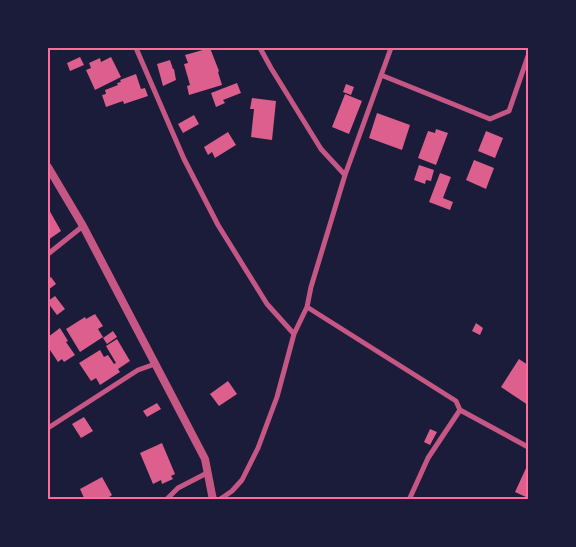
<svg xmlns="http://www.w3.org/2000/svg" width="576" height="547" font-family="'DejaVu Sans',sans-serif">
  <style>
    .building { fill: #dd5f8e }
    .lines { fill: none; stroke-linecap: round; stroke-linejoin: round }
    .minor { stroke: #c65784; stroke-width: 5 }
    .tertiary { stroke: #c65784; stroke-width: 8 }
    .neatline { fill: none; stroke: #ff6b9d; stroke-width: 2 }
  </style>
  <rect width="100%" height="100%" fill="#1b1b3a"/>
  <path class="building" d="M210 48 219 71 218 72 222 85 189 95 187 86 190 85 184 64 188 63 185 55Z
    M80 57 84 65 70 71 67 63Z
    M111 57 121 77 95 90 86 70 91 68 89 63 100 58 101 62Z
    M170 60 173 69H174L176 80 163 86 157 64Z
    M136 74 141 89 145 88 148 96 124 104 123 101 106 107 102 95 106 94 105 90 118 85 117 83 121 82 120 80Z
    M237 83 241 93 223 100 225 103 216 107 211 93Z
    M346 84 354 87 351 95 343 92Z
    M345 94 362 101 349 134 332 127Z
    M252 98 276 101 272 140 251 137 254 109H250Z
    M377 113 410 125 402 150 369 138Z
    M194 115 199 124 183 133 178 124Z
    M436 129 448 133 436 165 418 158 428 131 435 133Z
    M486 131 503 138 495 158 478 151Z
    M228 132 236 145 215 158 212 152 208 155 204 147Z
    M474 160 494 168 486 189 466 180Z
    M419 165 434 170 431 181 426 180 425 184 414 180Z
    M440 173 451 177 443 198 453 202 450 210 429 202Z
    M48 208 61 231 48 240Z
    M51 277 56 284 48 290V279Z
    M55 296 65 309 57 315 48 303V301Z
    M95 314 103 326 98 329 103 337 80 352 66 329 85 317 86 319Z
    M476 323 483 328 480 335 472 331Z
    M60 328 68 341 66 342 75 355 64 362 62 359 58 362 48 347V337Z
    M113 331 117 337 107 344 103 338Z
    M117 339 130 361 118 369 120 372 100 385 96 378 91 381 79 363 100 350 104 357 108 355 114 364 116 363 106 346Z
    M519 359 528 365V405L501 387Z
    M228 381 237 394 219 406 210 394Z
    M157 403 161 409 147 417 143 411Z
    M84 417 93 431 81 438 72 424Z
    M430 429 437 432 430 445 424 442Z
    M162 443 175 474 171 476 173 479 162 484 161 480 153 484 140 453Z
    M527 466 528 467V498L515 492Z
    M102 477 112 495 105 500H85L80 489Z"/>
  <g class="lines">
    <path class="minor" d="M136 48 184 159 218 225 267 304 294 334
      M260 48 271 68 321 149 345 175
      M381 75 490 119 509 111 528 56
      M48 254 83 226
      M307 307 456 401 460 410 528 447
      M48 428 138 370 155 364
      M166 500 178 488 207 473
      M219 500 232 491 242 480 258 448 277 397 294 334 307 307 311 287 345 175 391 48
      M409 500 428 458 460 410"/>
    <path class="tertiary" d="M48 167 83 226 205 459 213 500"/>
  </g>
  <rect width="576" height="547" fill="none" stroke="#1b1b3a" stroke-width="98"/>
  <rect x="49" y="49" width="478" height="449" class="neatline"/>
</svg>
